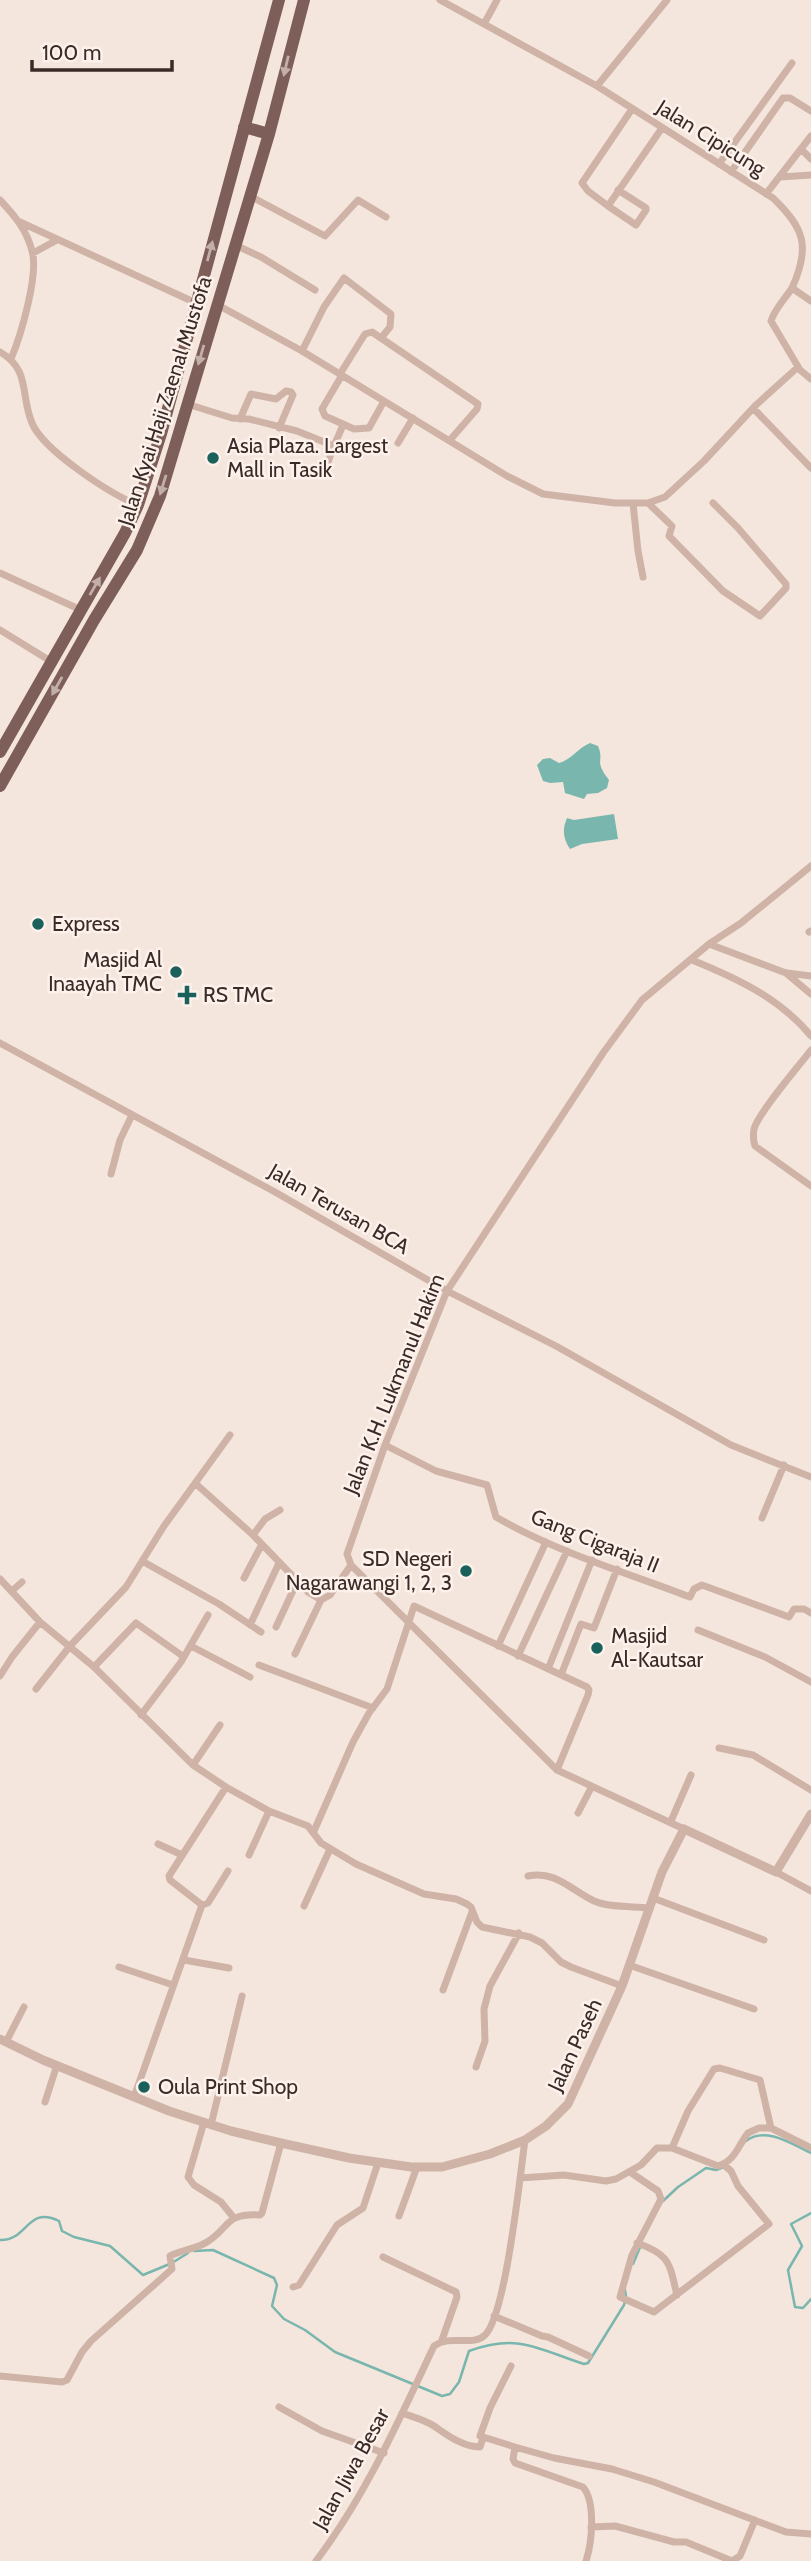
<svg xmlns="http://www.w3.org/2000/svg" width="811" height="2561" font-family="Cabin,sans-serif">
  <style>
    .water { fill: #79b6ae }
    .lines { fill: none; stroke-linecap: round; stroke-linejoin: round }
    .stream { stroke: #79b6ae; stroke-width: 2.5 }
    .minor { stroke: #cfb3a7; stroke-width: 7 }
    .tertiary { stroke: #cfb3a7; stroke-width: 9 }
    .primary { stroke: #7e5e58; stroke-width: 12 }
    .oneway { fill: #c3afa9 }
    .poi-dot { fill: #19615a; stroke: #fcf1eb; stroke-width: 2.5 }
    .labels { text-anchor: middle; stroke-width: 5; stroke-linejoin: round; paint-order: stroke }
    .street-label { font-size: 21px; fill: #3b2b28; stroke: #fcf1eb }
    .poi-label { font-size: 21px; fill: #3b2b28; stroke: #fcf1eb; text-anchor: start }
  </style>
  <rect width="100%" height="100%" fill="#f5e6dd"/>
  <path class="water" d="M590 743 598 746C605 762 593 760 609 780L607 788 598 793 587 794 584 799 565 793 563 782 550 783 543 781 537 765 543 759 550 758 559 763C571 760 578 748 590 743Z
    M614 814 618 839 582 844 570 849C563 838 562 830 567 818L574 820Z"/>
  <g class="lines">
    <path class="stream" d="M746 2141C765 2126 792 2144 811 2153
      M663 2201 678 2187 706 2168 716 2170 724 2167
      M811 2213 791 2224 802 2246 788 2270 795 2307 803 2308 811 2299
      M0 2240C28 2241 27 2205 59 2221L62 2231 74 2237 110 2246 143 2275 172 2263 188 2253
      M194 2251 213 2250 274 2278 277 2285 272 2306 284 2319 305 2330 335 2352 442 2396 450 2394 459 2382 469 2351C519 2333 537 2349 584 2364L588 2363 624 2305 626 2297 625 2290
      M633 2264 641 2245"/>
    <path class="minor" d="M440 0 597 86 773 198C804 228 811 246 792 288 785 299 775 308 771 321L800 370 811 379
      M484 24 497 0
      M597 86 667 0
      M632 109 582 183 588 191 608 206 662 128
      M801 149 811 159
      M719 164 792 63
      M731 172 783 98H790L811 111
      M780 177 811 175
      M766 194 811 136
      M250 196 325 236 358 200 386 217
      M0 200C14 215 27 230 32 251 39 274 21 335 11 359
      M608 206 636 225 646 210V208L618 190
      M20 222 196 303
      M235 245 261 257 315 290
      M33 253 57 240
      M792 288 811 301
      M216 304 302 351 507 476 543 494 615 503H648L665 497 704 461 756 405 798 367
      M302 351 324 307 344 278 391 314 390 327 381 338
      M0 352C31 370 20 395 32 423 43 450 110 494 138 505
      M340 374 365 334 372 332 478 404 477 409 450 440
      M342 375 322 409 325 416 354 429 369 428 384 401
      M187 404 232 418 249 419 297 431 334 446 328 462
      M753 408 811 468
      M240 419 251 394 276 399 286 391 291 392 293 395 279 428
      M398 443 413 418
      M334 446 343 425
      M633 503 638 551 643 577
      M648 503 672 526 669 536 723 591 760 616 786 588V584L738 528 713 503
      M0 573 81 610
      M0 630 52 662
      M809 932 811 931
      M709 944 786 973 811 994
      M692 960C736 978 780 998 811 1036
      M787 973 811 976
      M0 1043 275 1192 447 1291 556 1346 731 1445 811 1477
      M811 1050C799 1066 758 1113 754 1129 753 1135 753 1140 755 1146L811 1186
      M111 1174 120 1140 132 1115
      M385 1445 436 1471 487 1485 496 1517C556 1552 625 1572 690 1597L694 1589 702 1585 789 1617 794 1609H804L811 1613
      M195 1483 253 1535 308 1592 321 1600
      M762 1518 784 1465
      M253 1535 265 1519 280 1510
      M142 1561 219 1604 261 1632
      M244 1578 262 1544
      M0 1579 40 1622 94 1667 193 1765 226 1787 269 1811 308 1826 321 1843 356 1864 424 1894 456 1899 467 1904 471 1907 477 1922 482 1927 530 1937 542 1943 561 1962 571 1967 622 1986
      M13 1590 22 1582
      M250 1625 279 1563
      M276 1627 297 1582
      M698 1630 765 1657 811 1682
      M191 1646 250 1677
      M498 1646 546 1542
      M295 1654 321 1600 330 1595 351 1565
      M518 1656 567 1551
      M259 1665 373 1708
      M94 1667 136 1623 184 1657
      M548 1669 592 1560
      M561 1675 581 1624 594 1628 617 1569
      M0 1676 12 1657 40 1622
      M36 1689 70 1646 126 1587 164 1526 230 1435
      M141 1715 181 1662 208 1615
      M719 1748 753 1755 811 1790
      M193 1765 220 1725
      M578 1813 591 1788
      M671 1821 691 1775
      M684 1829 557 1770 351 1565 347 1554 385 1445 447 1291 603 1053 642 1000 709 944 741 923 811 866
      M314 1831 353 1742 369 1713 387 1689 414 1606 587 1687 589 1690 588 1695 557 1770
      M158 1844 182 1855
      M249 1855 269 1811
      M776 1872 811 1891
      M528 1876C555 1870 571 1890 594 1901 610 1908 633 1906 650 1908
      M653 1898 764 1940
      M202 1905 208 1903 228 1871
      M304 1906 330 1849
      M184 1960 229 1968
      M629 1965 754 2009
      M119 1967 173 1985
      M443 1990 472 1912
      M6 2042 24 2007
      M476 2067 485 2041 484 2009 490 1986 519 1933
      M134 2097 202 1905 170 1880 169 1876 226 1787
      M45 2102 57 2065
      M204 2122 188 2177 194 2185 221 2202 234 2218
      M211 2125 242 1996
      M771 2128 760 2080 720 2068 714 2069 688 2111 672 2148 718 2166C735 2161 738 2146 748 2133L759 2128H771L811 2148
      M630 2172 658 2191 661 2199 632 2255 620 2297 654 2312 769 2224 738 2186 731 2171 724 2165
      M520 2178 564 2175 606 2181 616 2179 641 2165 657 2148H672
      M399 2216 417 2167
      M637 2243C671 2255 669 2263 677 2295
      M383 2257 456 2292 457 2297 442 2340
      M293 2287 299 2285 337 2225 363 2208 378 2163
      M494 2316 542 2336 548 2337 589 2356
      M511 2366 490 2408 480 2436 515 2447 513 2459 515 2463 583 2487C596 2502 592 2543 586 2561
      M0 2376 62 2382 67 2380 82 2352 91 2341 172 2269 170 2256C182 2250 196 2249 207 2242 230 2228 224 2213 260 2215L262 2213 281 2143
      M279 2407 322 2431 384 2453
      M402 2413C413 2417 425 2420 434 2426 447 2435 463 2447 480 2447L483 2438
      M515 2447 554 2458 612 2469 654 2482 786 2532 811 2534
      M591 2527 615 2526 674 2542H686L732 2561 740 2556 755 2520
      M316 2561C366 2495 399 2420 434 2346 451 2334 473 2347 485 2335 506 2315 520 2175 525 2140"/>
    <path class="tertiary" d="M0 2039 43 2060 169 2111 231 2131 281 2143 349 2158 411 2167H442L490 2154 525 2140 546 2126 568 2104 622 1986 662 1872 684 1829 776 1872 811 1814"/>
    <path class="primary" d="M244 127 269 134
      M0 752 125 533 138 505 161 434 279 0
      M0 786 94 620 137 550 160 496 269 134 304 0"/>
  </g>
  <defs><path id="oneway-solid" d="M-6-.8H1V-3.2L6.5 0L1 3.2V.8H-6Z" transform="scale(1.75)"/></defs>
  <g class="oneway">
    <use href="#oneway-solid" transform="translate(286 66) rotate(103)"/>
    <use href="#oneway-solid" transform="translate(210 251) rotate(-75)"/>
    <use href="#oneway-solid" transform="translate(201 355) rotate(106)"/>
    <use href="#oneway-solid" transform="translate(163 485) rotate(107)"/>
    <use href="#oneway-solid" transform="translate(95 586) rotate(-60)"/>
    <use href="#oneway-solid" transform="translate(57 686) rotate(119)"/>
  </g>
  <g class="poi-dot">
    <circle cx="213" cy="458" r="7"/>
    <circle cx="38" cy="924" r="7"/>
    <circle cx="176" cy="972" r="7"/>
    <path d="M183.5 984.5h7v7h7v7h-7v7h-7v-7h-7v-7h7z"/>
    <circle cx="466" cy="1571" r="7"/>
    <circle cx="597" cy="1648" r="7"/>
    <circle cx="144" cy="2087" r="7"/>
  </g>
  <g class="labels">
    <g class="street-label">
      <text transform="translate(711 138) rotate(32)" y="7">Jalan Cipicung</text>
      <text transform="translate(165 401) rotate(-72)" y="7">Jalan Kyai Haji Zaenal Mustofa</text>
      <text transform="translate(339 1209) rotate(30)" y="7">Jalan Terusan BCA</text>
      <text transform="translate(394 1384) rotate(-68)" y="7">Jalan K.H. Lukmanul Hakim</text>
      <text transform="translate(595 1541) rotate(22)" y="7">Gang Cigaraja II</text>
      <text transform="translate(575 2045) rotate(-65)" y="7">Jalan Paseh</text>
      <text transform="translate(351 2469) rotate(-61)" y="7">Jalan Jiwa Besar</text>
    </g>
    <g class="poi-label">
      <text x="227" y="453">Asia Plaza. Largest<tspan x="227" dy="24">Mall in Tasik</tspan></text>
      <text x="52" y="931">Express</text>
      <text x="162" y="967" text-anchor="end">Masjid Al<tspan x="162" dy="24">Inaayah TMC</tspan></text>
      <text x="203" y="1002">RS TMC</text>
      <text x="452" y="1566" text-anchor="end">SD Negeri<tspan x="452" dy="24">Nagarawangi 1, 2, 3</tspan></text>
      <text x="611" y="1643">Masjid<tspan x="611" dy="24">Al-Kautsar</tspan></text>
      <text x="158" y="2094">Oula Print Shop</text>
    </g>
  </g>
  <path d="M32 60v10h140v-10" fill="none" stroke="#3b2b28" stroke-width="3.5"/>
  <text x="42" y="60" font-size="21" fill="#3b2b28" stroke="#fcf1eb" stroke-width="5" paint-order="stroke">100 m</text>
</svg>
